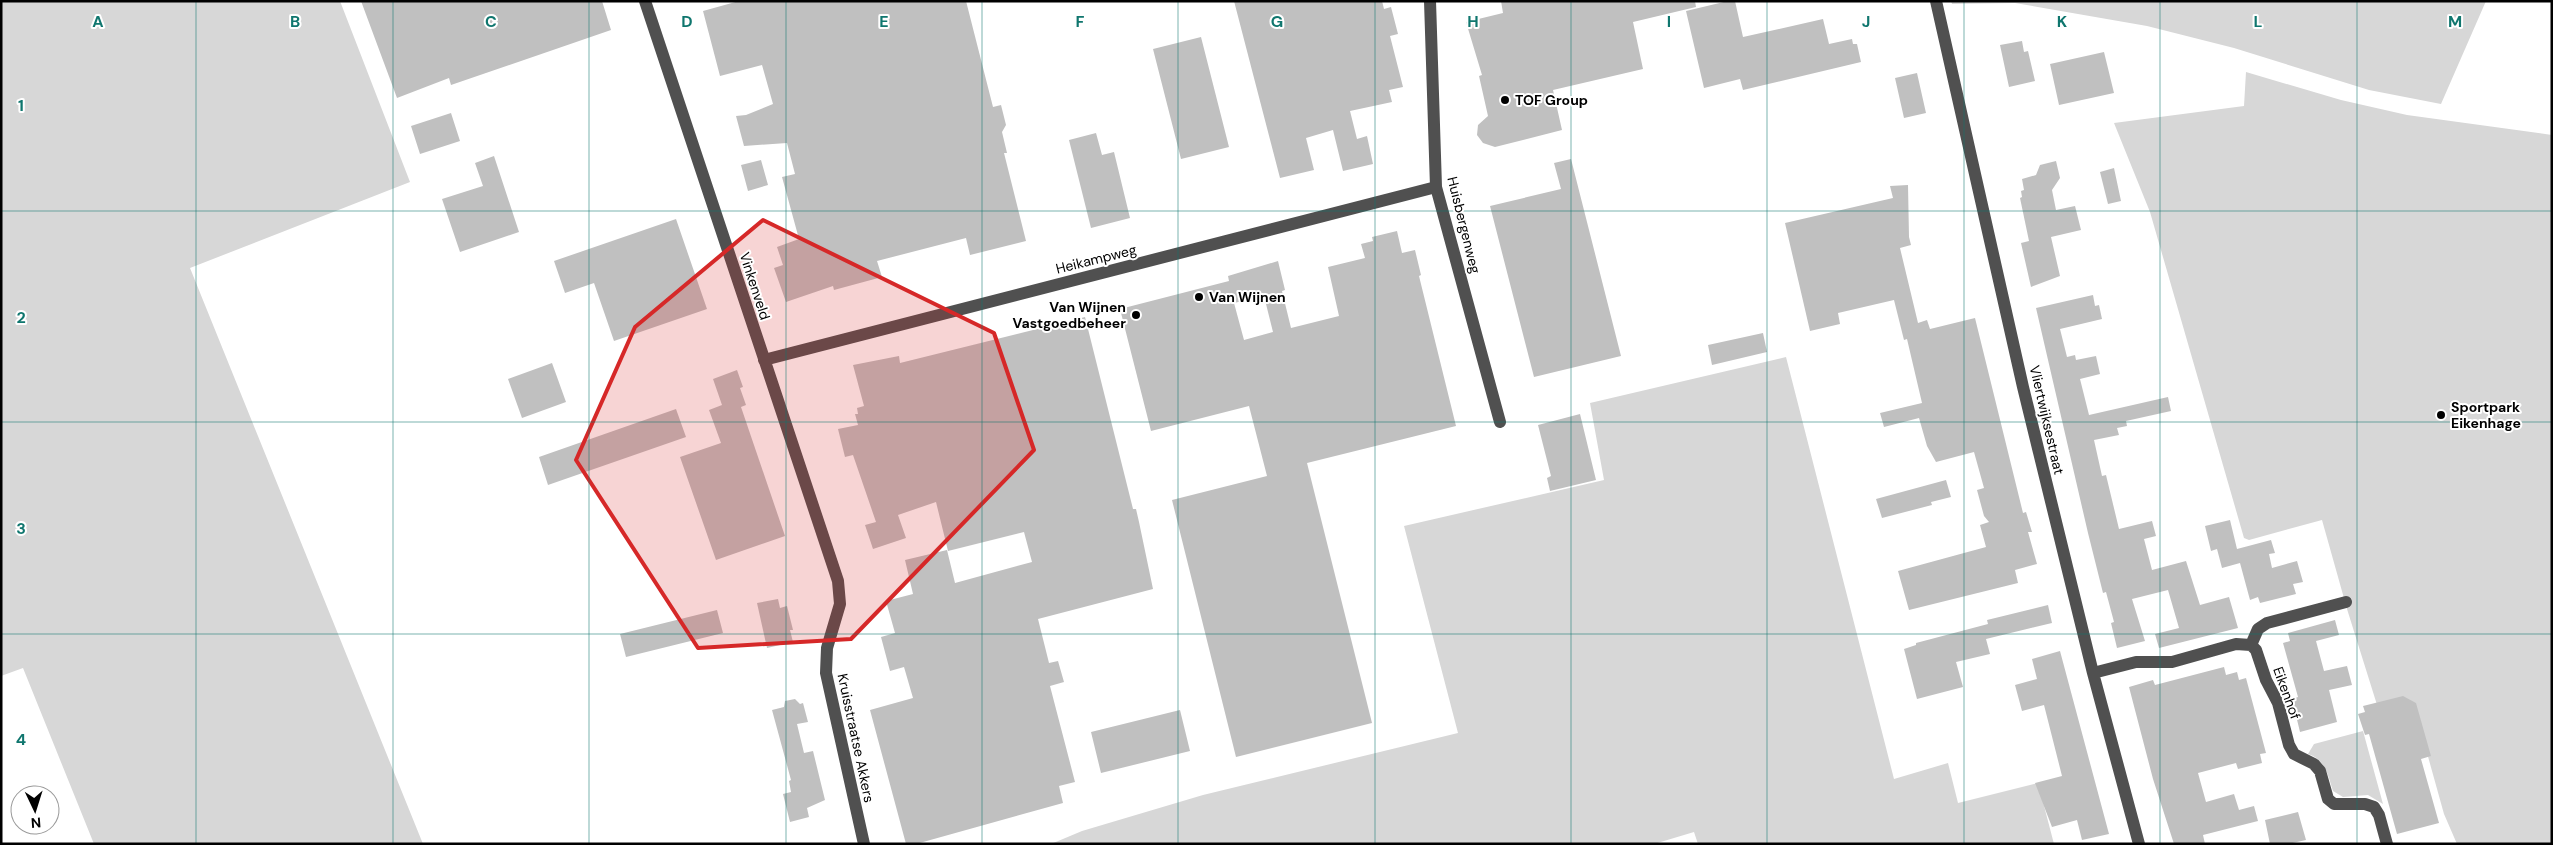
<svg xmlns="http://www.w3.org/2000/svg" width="2553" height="845" font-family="'DM Sans',sans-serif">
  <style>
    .green { fill: #d7d7d7 }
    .building { fill: #c0c0c0; fill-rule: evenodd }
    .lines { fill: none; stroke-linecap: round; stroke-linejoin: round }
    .minor { stroke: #505050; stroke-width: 12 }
    .marked { fill: #d62828; fill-opacity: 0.2; stroke: #d62828; stroke-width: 4; stroke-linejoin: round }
    .grid { fill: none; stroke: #0f766e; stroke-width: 1; stroke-opacity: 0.55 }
    .poi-dot { fill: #000; stroke: #fff; stroke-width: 2 }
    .labels { text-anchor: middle; stroke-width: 4; stroke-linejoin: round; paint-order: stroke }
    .poi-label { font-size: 14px; font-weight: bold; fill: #000; stroke: #fff; text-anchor: start }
    .street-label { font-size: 14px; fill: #000; stroke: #fff }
    .grid-label { font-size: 16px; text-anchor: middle; font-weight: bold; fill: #0f766e; stroke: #fff; stroke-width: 4; stroke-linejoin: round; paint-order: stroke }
  </style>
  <rect width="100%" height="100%" fill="#fff"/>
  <path class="green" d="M1 1H340L410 182 190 268 423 844H94L23 668 1 676Z
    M1951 1H2486L2441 104 2369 90 2234 48 2147 26 2015 3 1952 4Z
    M2246 72 2341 100 2407 115 2552 135V844H2457L2444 814 2417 717 2383 724 2347 609 2322 520 2249 540 2244 538 2150 212 2114 123 2244 106Z
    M1786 357 1894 779 1948 763 1958 803 2038 783 2054 844H1698L1694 832 1654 844H1051L1082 831 1203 795 1458 733 1404 526 1604 480 1590 403Z
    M2363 731 2383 804 2368 795 2343 797 2333 791C2328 775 2325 759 2308 754L2314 744Z"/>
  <path class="building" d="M361 1H602L611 30 451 85 449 78 397 98Z
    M739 1H966L993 107 1001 105 1006 125 1002 132 1007 153H1004L1026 241 970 255 966 238 877 261 882 277 834 290 833 286 786 302 774 268 783 265 777 247 799 239 782 177 795 174 787 143 744 146 736 116 746 115 773 104 762 65 720 76 703 11Z
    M1234 1H1382L1384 9 1391 7 1398 34 1390 36 1403 87 1389 90 1392 102 1350 111 1357 139 1367 136 1373 164 1343 171 1333 130 1306 138 1314 170 1280 178Z
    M1501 1H1695L1696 7 1633 22 1643 69 1553 90 1562 130 1495 147 1483 143 1477 135 1478 125 1488 116 1479 76 1482 75 1466 22 1503 13Z
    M1728 1H1735L1743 37 1823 19 1829 44 1852 39 1853 44H1857L1861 62 1743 90 1740 79 1704 88 1686 11Z
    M1201 37 1229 147 1181 159 1153 49Z
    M2022 41 2024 52 2028 51 2035 81 2009 87 2000 45Z
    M2104 52 2114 93 2059 105 2050 64Z
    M1917 73 1926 113 1904 118 1895 78Z
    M451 113 460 141 420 154 411 126Z
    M1096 133 1102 155 1114 152 1130 218 1091 228 1069 140Z
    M494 156 519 232 460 252 442 199 483 186 475 163Z
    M1571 159 1621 356 1534 377 1490 206 1561 189 1554 163Z
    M761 160 768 185 748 191 741 165Z
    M2056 161 2060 178 2052 190 2056 210 2075 206 2081 230 2051 237 2060 276 2031 287 2021 243 2029 241 2020 198 2022 197 2021 191 2024 190 2022 179 2036 175 2040 165Z
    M2114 168 2121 201 2108 204 2100 172Z
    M1908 185 1909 237 1911 245 1900 248 1918 323 1927 320 1930 329 1975 318 2023 513 2026 512 2032 532H2028L2037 564 2015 570 2018 583 1909 610 1898 571 1986 547 1980 525 1989 522 1984 516 1977 490 1984 488 1974 452 1936 462 1927 446 1919 418 1884 427 1880 413 1922 403 1907 339 1904 340 1894 300 1838 313 1840 324 1810 331 1785 223 1893 198 1890 186Z
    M676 219 707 309 614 341 594 283 565 293 554 261Z
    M1397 231 1402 253 1415 250 1421 275 1419 276 1456 426 1307 463 1372 723 1236 757 1172 500 1267 476 1249 406 1151 431 1120 309 1229 281 1228 276 1278 261 1285 290 1282 291 1291 328 1339 316 1328 267 1365 258 1361 244 1373 241 1372 237ZM1264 296 1273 332 1244 340 1234 303Z
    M2093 295 2095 306 2099 305 2102 319 2060 329 2067 357 2075 355 2076 360 2096 356 2100 374 2080 379 2089 415 2168 397 2171 411 2126 421 2127 426 2117 428 2119 435 2094 440 2102 476 2106 475 2119 529 2152 521 2156 536 2144 539 2152 570 2186 561 2200 605 2229 597 2238 628 2159 648 2155 634 2179 628 2168 590 2132 599 2145 641 2117 648 2111 623 2114 622 2106 592 2103 593 2088 533 2036 308Z
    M1085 317 1133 509H1136L1139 522 1153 589 1038 619 1049 663 1058 661 1064 682 1050 686 1075 782 1059 786 1063 803 916 844H906L870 710 913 698 904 667 890 671 881 637 895 633 886 601 913 594 905 560 947 550 955 583 1032 562 1024 532 948 551 936 502 898 515 906 538 873 549 865 525 876 522 853 455 845 457 838 429 858 425 855 414H858L857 408 864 406 853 365 899 356 900 363Z
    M1763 333 1767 352 1712 365 1708 345Z
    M552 363 566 402 522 418 508 379Z
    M737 370 743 387 740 388 746 405 741 407 785 536 716 560 680 457 721 443 709 410 722 405 713 379Z
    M676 409 686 437 548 485 539 457Z
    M1580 414 1596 480 1550 491 1547 478 1551 476 1538 425Z
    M1946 480 1951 497 1931 502 1932 505 1882 518 1876 499Z
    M2230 520 2237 549 2271 540 2275 553 2269 554 2272 568 2297 561 2303 582 2293 584 2296 594 2260 603 2258 597 2250 600 2240 563 2222 568 2217 549 2211 551 2205 526Z
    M778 599 780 608 787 606 793 630H790L793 642 767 648 757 603Z
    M2048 605 2052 623 1986 639 1990 654 1956 662 1963 687 1917 699 1904 649 1916 645V643L1988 624 1987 620Z
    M717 610 723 633 626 657 620 634Z
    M2335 620 2339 635 2316 641 2324 671 2347 666 2352 685 2329 690 2337 722 2300 732 2292 699 2298 697 2283 643 2290 641 2288 633Z
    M2060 651 2109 834 2082 840 2077 820 2052 827 2035 783 2062 776 2044 705 2022 711 2015 685 2037 679 2032 659Z
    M2224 667 2226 675 2237 672 2239 680 2246 678 2266 753 2260 754 2262 763 2238 769 2236 763 2198 773 2206 802 2234 794 2239 810 2254 806 2258 821 2203 835 2205 844H2174L2153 779 2129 687 2153 680 2155 685Z
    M2403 696 2416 703 2431 756 2421 759 2439 823 2397 834 2369 734 2365 735 2358 714 2365 712 2363 706Z
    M795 699 800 704 803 703 808 722 797 724 804 753 813 751 825 800 807 808 809 817 790 822 783 794 791 792 789 781 791 780 772 710 784 707 785 701Z
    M1180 710 1190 751 1101 773 1091 732Z
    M2298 812 2306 840 2288 844H2270L2265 820Z"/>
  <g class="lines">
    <path class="minor" d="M645 1 838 581 840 604 827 648 826 673 864 844
      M1430 1 1436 187 1500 422
      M1936 1 2023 387 2093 673 2139 844
      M764 360 1436 187
      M2251 645 2258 629 2267 623 2346 602
      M2093 673 2136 662H2172L2236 644 2251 645 2256 650 2266 680 2278 703 2289 745 2294 754 2314 764 2320 771 2328 799 2334 804H2365L2374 807 2379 815 2387 844"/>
  </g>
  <path class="marked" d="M763 220 994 333 1034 450 851 639 698 648 576 460 635 327Z"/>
  <path class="grid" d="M196 1V844M393 1V844M589 1V844M786 1V844M982 1V844M1178 1V844M1375 1V844M1571 1V844M1767 1V844M1964 1V844M2160 1V844M2357 1V844M1 211H2552M1 422H2552M1 634H2552"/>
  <g class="poi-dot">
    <circle cx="1505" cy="100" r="5"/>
    <circle cx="1199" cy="297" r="5"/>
    <circle cx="1136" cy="315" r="5"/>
    <circle cx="2441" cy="415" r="5"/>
  </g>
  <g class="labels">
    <g class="poi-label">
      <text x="1515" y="105">TOF Group</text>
      <text x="1209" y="302">Van Wijnen</text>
      <text x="1126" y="312" text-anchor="end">Van Wijnen<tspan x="1126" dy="16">Vastgoedbeheer</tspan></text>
      <text x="2451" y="412">Sportpark<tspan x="2451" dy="16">Eikenhage</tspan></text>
    </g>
    <g class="street-label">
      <text transform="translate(1464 225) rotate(76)" y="5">Huisbergenweg</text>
      <text transform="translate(1096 259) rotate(-14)" y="5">Heikampweg</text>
      <text transform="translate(755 286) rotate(72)" y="5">Vinkenveld</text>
      <text transform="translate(2047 420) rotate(77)" y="5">Vliertwijksestraat</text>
      <text transform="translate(2287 693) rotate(70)" y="5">Eikenhof</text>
      <text transform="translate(856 738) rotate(78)" y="5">Kruisstraatse Akkers</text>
    </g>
  </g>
  <g class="grid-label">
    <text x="98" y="27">A</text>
    <text x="295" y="27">B</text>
    <text x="491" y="27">C</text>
    <text x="687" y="27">D</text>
    <text x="884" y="27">E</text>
    <text x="1080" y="27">F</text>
    <text x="1277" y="27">G</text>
    <text x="1473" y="27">H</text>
    <text x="1669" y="27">I</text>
    <text x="1866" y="27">J</text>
    <text x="2062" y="27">K</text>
    <text x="2258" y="27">L</text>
    <text x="2455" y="27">M</text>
    <text x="21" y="111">1</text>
    <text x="21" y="323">2</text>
    <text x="21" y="534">3</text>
    <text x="21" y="745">4</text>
  </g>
  <rect width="2553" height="845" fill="none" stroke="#000000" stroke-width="5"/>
  <g transform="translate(35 810) rotate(176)"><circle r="24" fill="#ffffff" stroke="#999999"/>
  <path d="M0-4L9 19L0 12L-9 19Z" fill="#000000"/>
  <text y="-8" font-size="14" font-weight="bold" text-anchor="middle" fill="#000000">N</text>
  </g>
</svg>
